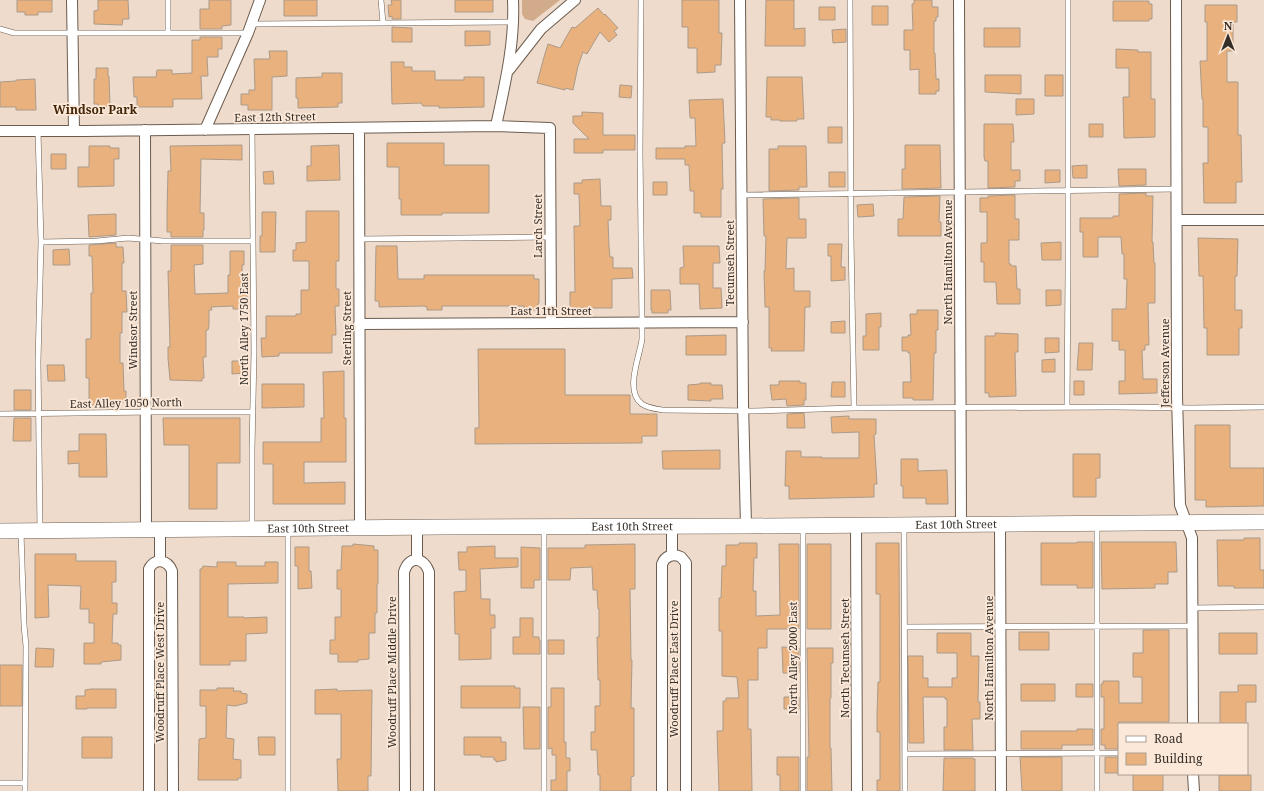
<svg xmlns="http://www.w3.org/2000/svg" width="1264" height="791" font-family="'Noto Serif',serif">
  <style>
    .green { fill: #d1ab8a }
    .building { fill: #e9b17d; stroke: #ab9a8a }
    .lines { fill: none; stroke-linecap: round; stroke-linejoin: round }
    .service-casing { stroke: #6c5c4f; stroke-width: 6 }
    .minor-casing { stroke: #6c5c4f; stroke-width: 12 }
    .secondary-casing { stroke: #6c5c4f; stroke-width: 16 }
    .service { stroke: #fff; stroke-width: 5 }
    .minor { stroke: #fff; stroke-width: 10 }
    .secondary { stroke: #fff; stroke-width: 15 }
    .labels { text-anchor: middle; stroke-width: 3.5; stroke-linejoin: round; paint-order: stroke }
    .street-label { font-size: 11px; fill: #362f29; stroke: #fbe8d8 }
    .neighbourhood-label { font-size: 12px; font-weight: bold; fill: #432608; stroke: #fbe8d8 }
  </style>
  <rect width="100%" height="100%" fill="#eedbcb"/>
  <path class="green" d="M522 0H560L533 21 525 19 522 14Z"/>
  <path class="building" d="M17 0H52V12H38V15H25V12H17Z
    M98 0H128L129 19H123L122 25 94 24V11L98 10Z
    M209 0H231V25L222 26V29H200V9H209Z
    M284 0H317V16H284Z
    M391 0H401V19H392V16L389 17 388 5H392Z
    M455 0H493V12H455Z
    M682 0H719V33H722L721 65H715V72L697 73V48H688V27H682Z
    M766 0H794V29L805 28V46H765Z
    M914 0H932V7H938V17H936V21H934V53H935L936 79H939V91H936V94H919V69L910 70V50H904V30H913L912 4H914Z
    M1113 1H1149V4H1152V19H1149V21H1113Z
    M1205 5H1237V22H1233V51H1227V82H1238V135H1241L1242 182H1236V203H1204L1203 163H1208V127H1203V99H1202L1200 61H1207V22H1205Z
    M872 6H888V25H872Z
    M819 7H835V20H819Z
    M598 8 604 15 605 14 618 28 614 31 617 35 609 42 600 32 587 54 583 52 578 66 573 90 565 88V90L537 83 544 57 548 44 560 48 572 27 575 28Z
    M392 27 412 28V42H392Z
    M984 28H1020V47H984Z
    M846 29V42L833 43 832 30Z
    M465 31H490V45L465 46Z
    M200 37H222V49H218V57H207L208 76H201L202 99H173V107H137V97H134L133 77H156L157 70H172V74L192 73V40H200Z
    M1116 49 1138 50V52H1151V99H1155V137L1124 138 1123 97H1129V68H1116Z
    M269 51H287V76L272 77V110H248V105H241V94H249V90H255L254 59H270Z
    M391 62H404V67H412V71H435V80H464V77H484V107L439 108V106H423L421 103 392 104Z
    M96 68H108V76H109L110 106 98 107V104H94V79H96Z
    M322 73H342V103H338V107L298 108V98H296V78L322 77Z
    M985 75H1021V94L985 92Z
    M1045 75H1063V96H1045Z
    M767 77H802L804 119H797V121H780V120H771V117H766Z
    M35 79 36 110H16V107H0V82L16 81V80Z
    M620 85 632 86 631 98 619 97Z
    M723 99 725 143H723L722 145 723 189H721V217H701V213H694V191H690L689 165H685V159H656V148H685V146H696L695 118H690L689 100Z
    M1016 99H1034V114L1016 115Z
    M582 112 603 113V135H635V150H603V153H574V139H589L573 123V116H582Z
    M984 124H1013L1014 142H1011V170H1020V181H1015V187L988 188V161H985L984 157Z
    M1089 124H1103V137H1089Z
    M828 127H842V143H828Z
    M387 143H444V165H489V213H442V215H401V199H399V167H387Z
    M242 145V160L201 159 200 213H204V230H203V237H171V232H167V211L168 171H171L170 146Z
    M339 145 340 180 307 181V166H311V146Z
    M905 145H940L941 188 902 189V169H905Z
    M89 146H110V148H119V159H114V186L78 187V167H89Z
    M778 146H806L807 187H799V190L769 191V149H778Z
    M51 154H66V169H51Z
    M1087 165V178H1073L1072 166Z
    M1118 169H1146V185L1119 186Z
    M1045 170H1060V182L1045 183Z
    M273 171 274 184H264L263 172Z
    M829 172H845V187H829Z
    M600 179 601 206H611V220H608L609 246 610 257H613V268H632L633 278 612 279V308H570V292H575L574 226H580L579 194H574V183H582V180Z
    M653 182H667V195H653Z
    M1146 193V196H1153L1152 242H1153L1154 263H1155V303H1148L1149 345H1145V350H1142L1143 379H1157V393L1119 394V381H1125V350H1119V341H1112V309H1126L1127 279H1124V254H1122L1121 237H1098V257H1083V232H1080V218H1113V216H1119V194Z
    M1015 195V219H1019V240H1009V264H1011V266H1016L1017 289H1020V304H997L996 282H984V262H981V243H987V212H980V198H988V196Z
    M940 196 939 222H941V236H898V219H903L904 197Z
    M799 198V219H806V238H787L786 269 794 268V291H810V307H805L804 351H771L772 348H769V307H765L764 271H765L766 236H764L763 199Z
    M873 204 874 216 858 217 857 205Z
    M306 211H339V261H336V289H339V306H335L336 335H332V353H279V356L262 357 261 338H266V316H296V314H301V290H309V261H293V250H296V243L306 242Z
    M262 212H276L275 252H260V236H262Z
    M116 214V235L89 237 88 215Z
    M1198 238 1238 239 1237 276H1235V310H1242V328H1239V355H1207V328H1204L1203 276H1199Z
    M1061 242V260H1042L1041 243Z
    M116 243V247H123L124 263H122V291H126L127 312H122V333H120V363H123L124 391H126V402L107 404V406H89V378H86V339H91V293H93L92 256H89V245Z
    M828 244H842L841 267H845V280L831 281V256H828Z
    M171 245H203V264L194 265 195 294 228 293V275H230V251H244V265H242L243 292H247V309H233V306L211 307 212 310H209V326L208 330H206V357H203L204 378H202V381L170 380 168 358V347H170L168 271H171Z
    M376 246H397L398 279H424V275H534V279H539V303H538V310H524V306H442V310H427V307L424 306 379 307V301H375Z
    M683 246H719L720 263H713V288H721L722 308 700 309 699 284H680V268L684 267Z
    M69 249 70 265H53V250Z
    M651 290H670L671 310H668V313H652V310H651Z
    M1046 290H1061V305L1046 306Z
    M917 310H938V330H936V353H934L933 400H913V398H903V382H911L910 353H908V351H902V337H908V335H911L910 314H917Z
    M881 313V327H879V350H863V336H866V314Z
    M845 321V333H831V322Z
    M995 333 1018 334V352H1015L1016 396 989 397V393H985V336H995Z
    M726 335V355H686V336Z
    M1045 338H1059V352L1045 353Z
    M1079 343H1093L1092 370H1077Z
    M478 349H565V395H630V414H657V436H642V443L475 444V428H479Z
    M1055 359V372H1042V360Z
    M232 361H244V373L232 374Z
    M47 365H64L65 381H48Z
    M344 371V418H346V462H304V483L345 482V504H273V464H263V442H321V418H324L323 372Z
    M779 381H800V383H806V400H804V405L787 406 786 399 772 400 770 385H779Z
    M1074 381H1084V395H1074Z
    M832 382H845V397H831Z
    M700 383H711V385H722L723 399H711V401L688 400V385L700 384Z
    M262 384H304V407L262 408Z
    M14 390H31V410H14Z
    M804 413 805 428H787V414Z
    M849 416V419H876V434L874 435 877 484H874V497L789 499V486H785L786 451H801V457H822V458H859V432L832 433 831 417Z
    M14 418H31V441H13Z
    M163 418H240V463H217V509H189V445H164Z
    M1195 425H1230V468H1264V506L1206 507V500H1195Z
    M79 434H106L107 477H79V463L68 464V451H79Z
    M720 450V469H663L662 451Z
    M1073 454H1100V478H1096V497H1073Z
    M901 459H918V471L947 470 948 504H926V498H903V486H901Z
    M1244 538H1260V570H1264V588H1234V586H1218L1217 540H1244Z
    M1077 542H1093V588H1077V585H1041V543H1077Z
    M1101 542H1176L1177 572H1168V584H1155V588L1102 589Z
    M739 543H757V558H754L753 591H756V616L780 615 779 544H799V629H767V648H758V680H748V729H751L752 791H719L717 731H723V701H726V698H739L737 677 722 676V631H719V598H721L722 566H726V545H739Z
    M876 543H899L900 791H877V780H880V732H877V714L878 682H880V594H876Z
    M353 544 374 546V550H378V584H377V613H375V633H369V659L358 660V662H338V654H330V640H335V617H341V589H337V570H341L342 546H353Z
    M635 544V589H630L631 660H632L631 708H634V776L631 777V791H600V775H598L597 750H591V732H595V706H600V680H598L597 637H599V609H598L597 590H593L592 567 571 568 570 580H548V548H585V545Z
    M807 544H831V629H807Z
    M495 546V558H518V567L480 569 481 599H490V615H495V628H491V659L459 660V634H455L454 592 466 591V570H459L458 552H467V547Z
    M295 547H309V571H311L312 588 298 589V566H295Z
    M521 547 540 548V580H534V588H521Z
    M35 554H76V561H116V582H112V603H117V614H113L112 643H118V645H121V660L101 662V664H84V643H94V623H89V609H80L81 586 48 585 49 617 35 618Z
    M217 562H236V566H265V562H278V583L228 584V617H244V618L267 617V633L246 634V661H230V665H200V569H202L203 566 217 567Z
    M520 618H533V637H539V640H540V654H513V637H520Z
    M1143 630H1169V722H1119L1118 749H1105V745H1101V729H1104V697H1101V684H1103V681H1119V703H1142V677H1133V653H1143Z
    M1019 632H1049V650H1019Z
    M937 633H971V656H979L978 702H980V719H972L973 750H944V727H947V699H945V697H923L924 743H909L908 656H923V678H928V687H952V678H957V653H937Z
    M1219 633H1257V654H1219Z
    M548 640H564V654H548Z
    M782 647 799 648V673H783Z
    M36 648 54 649 53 667H35Z
    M807 648H833V663H831V698H830V748H831L832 791H807V757H809Z
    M0 665H22V706H0Z
    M1021 684H1055V701H1021Z
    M1076 684H1093V697H1076Z
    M1238 685H1256V702H1246V724H1220V692H1238Z
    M461 686H515V688H520V708H461Z
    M217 688H234L233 691H241V693L247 694V703L235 706 227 705 226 738 234 739 233 759 241 760V778H238V780H198L199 739 206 738V706H200V690H217Z
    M551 688H564V742H566V758H570V771H567V791H551V780H556V755H552V748L548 749V707H551Z
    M91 689H116V708H87V709H76V696H85V690Z
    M337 689V691L372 690 371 776H368V791H338L337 759H341V714H315V690Z
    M784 697H799V709H784Z
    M523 707H540V749H524Z
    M1077 729H1093V745H1062V749H1021V731H1077Z
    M82 737H112V758H82Z
    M258 737H275V755H259Z
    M464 737H501V742H506V760L496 762V760H494V757H481V755H464Z
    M777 757H799V791H780V775H777Z
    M1020 757H1062V791H1022Z
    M1105 757H1118V773H1105Z
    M944 758H973V759H975V791H943Z
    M1133 774H1163V791H1133Z
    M1219 775H1251V791H1219Z"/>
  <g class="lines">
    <g class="service-casing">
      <path id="service" d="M381 0 383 23
        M641 0 640 152 642 323C642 328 642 334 642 339 640 356 624 391 642 404 648 408 656 409 663 410L752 411 854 408 1114 407 1192 408 1264 407
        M850 0 851 238 854 408
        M251 24 513 22
        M0 29 14 33H248
        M168 33V0
        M38 131 41 242 38 362 40 530
        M742 195 1177 189
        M359 239 550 237
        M41 242 97 241 128 238 163 241H253
        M1067 407 1068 272V0
        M0 414 153 412H253
        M1097 524V791
        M252 526V449L254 352 252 129
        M904 526 905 791
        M803 528V791
        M288 530V791
        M21 532 24 625 26 646 25 791
        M1193 608 1264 607
        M905 627 1193 626
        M905 754 1119 753
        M0 783H25
        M544 791V528"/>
    </g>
    <g class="minor-casing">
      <path id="minor" d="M72 0 74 131
        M740 0 743 403 746 526
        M959 0 961 524
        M1176 0 1177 396 1180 505 1192 538 1193 724
        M509 70 541 29 575 0
        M496 126C505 84 515 43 513 0
        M359 128 360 528
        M145 130 146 530
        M205 130 248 33 260 0
        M0 131H85L496 126 550 128 551 323
        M1177 220H1264
        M359 324 743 322
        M1000 524 1001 791
        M856 525 857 791
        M417 527V560
        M672 527V555
        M160 530V561
        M1193 774 1194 791
        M149 791V569C155 557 168 560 172 571L173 791
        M405 791 404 572C409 555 424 557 429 572V791
        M662 791V564C665 556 673 553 681 557L686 563V791"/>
    </g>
    <g class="secondary-casing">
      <g id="secondary">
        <path id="s1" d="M0 531 441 527 746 526 1264 522"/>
      </g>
    </g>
    <use href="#service" class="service"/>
    <use href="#minor" class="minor"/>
    <use href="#secondary" class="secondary"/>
  </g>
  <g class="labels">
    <g class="street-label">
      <text transform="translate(275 117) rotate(-1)" y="4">East 12th Street</text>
      <text transform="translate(538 226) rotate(-90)" y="4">Larch Street</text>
      <text transform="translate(948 262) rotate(-90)" y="4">North Hamilton Avenue</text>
      <text transform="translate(730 263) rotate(-90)" y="4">Tecumseh Street</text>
      <text x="551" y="315">East 11th Street</text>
      <text transform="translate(347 328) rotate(-90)" y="4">Sterling Street</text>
      <text transform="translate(244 329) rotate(-90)" y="4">North Alley 1750 East</text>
      <text transform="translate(133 330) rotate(-90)" y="4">Windsor Street</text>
      <text transform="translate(1165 363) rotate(-90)" y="4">Jefferson Avenue</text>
      <text transform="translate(126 403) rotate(-1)" y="4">East Alley 1050 North</text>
      <text dy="4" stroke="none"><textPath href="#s1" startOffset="956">East 10th Street</textPath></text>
      <text dy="4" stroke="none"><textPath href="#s1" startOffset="632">East 10th Street</textPath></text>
      <text dy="4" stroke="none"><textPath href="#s1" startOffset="308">East 10th Street</textPath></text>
      <text transform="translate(793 658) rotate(-90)" y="4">North Alley 2000 East</text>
      <text transform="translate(845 658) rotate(-90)" y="4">North Tecumseh Street</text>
      <text transform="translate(989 658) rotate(-90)" y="4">North Hamilton Avenue</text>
      <text transform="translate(674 669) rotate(-90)" y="4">Woodruff Place East Drive</text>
      <text transform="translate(160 672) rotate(-90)" y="4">Woodruff Place West Drive</text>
      <text transform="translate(392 672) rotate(-90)" y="4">Woodruff Place Middle Drive</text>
    </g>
    <g class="neighbourhood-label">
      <text x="95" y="114">Windsor Park</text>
    </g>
  </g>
  <rect x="1118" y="723" width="130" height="52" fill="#fbe8d8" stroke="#ac9e92"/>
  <rect x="1126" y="736" width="20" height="6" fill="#ffffff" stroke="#ac9e92"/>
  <text x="1154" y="743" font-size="12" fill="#362f29">Road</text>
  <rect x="1126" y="753" width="20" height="12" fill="#e9b17d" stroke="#ac9e92"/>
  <text x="1154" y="763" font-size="12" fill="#362f29">Building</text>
  <g transform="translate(1228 36)" stroke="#fbe8d8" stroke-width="3" paint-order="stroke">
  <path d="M0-3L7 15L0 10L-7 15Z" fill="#362f29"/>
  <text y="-6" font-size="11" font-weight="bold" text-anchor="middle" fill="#362f29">N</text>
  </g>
</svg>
